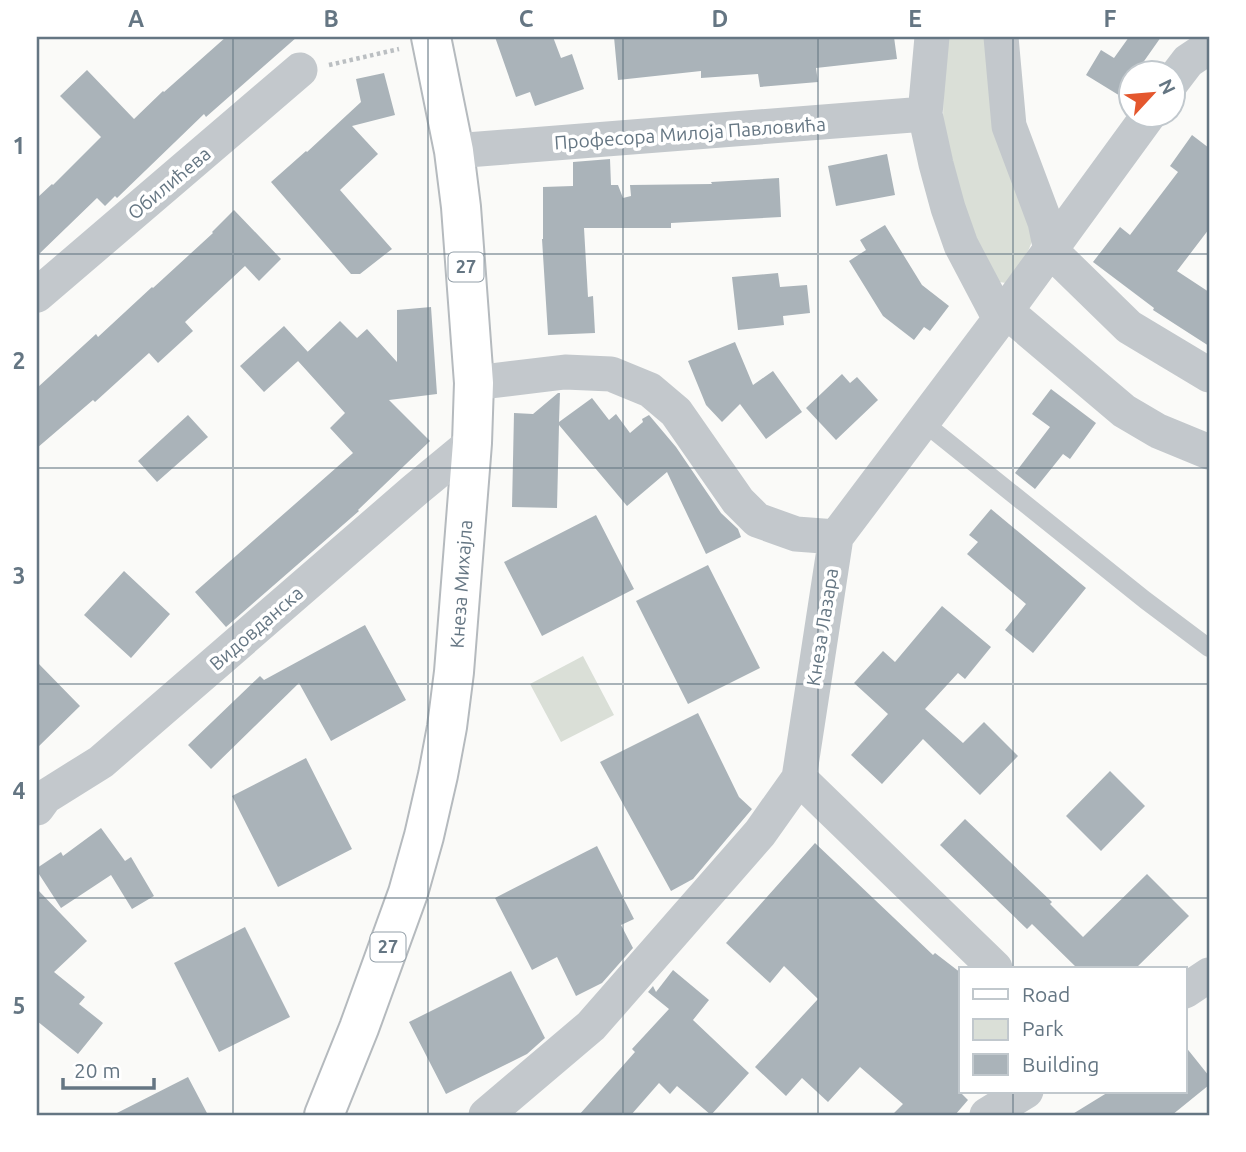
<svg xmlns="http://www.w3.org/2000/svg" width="1246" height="1152" font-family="Ubuntu,sans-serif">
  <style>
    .green { fill: #dadfd7 }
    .building { fill: #aab3b9 }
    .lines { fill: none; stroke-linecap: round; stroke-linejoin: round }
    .primary-casing { stroke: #b5babe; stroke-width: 42 }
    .path { stroke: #bbbfc2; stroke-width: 4.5; stroke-dasharray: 3.5 3.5; stroke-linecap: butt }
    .service { stroke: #c3c8cc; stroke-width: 18 }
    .minor { stroke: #c3c8cc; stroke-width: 35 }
    .primary { stroke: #fff; stroke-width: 38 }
    .grid { fill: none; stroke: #657683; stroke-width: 2; stroke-opacity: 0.55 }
    .labels { text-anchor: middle; stroke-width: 7; stroke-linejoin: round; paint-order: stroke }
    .shield { fill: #fff; stroke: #939fa8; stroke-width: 2 }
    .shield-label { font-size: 18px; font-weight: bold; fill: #657683 }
    .street-label { font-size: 19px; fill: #657683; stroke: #fff }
    .neatline { fill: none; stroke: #657683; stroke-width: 2.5 }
    .grid-label { font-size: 23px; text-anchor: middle; font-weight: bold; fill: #657683 }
  </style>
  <rect width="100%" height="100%" fill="#fafaf8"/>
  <path class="green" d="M944 37H991L1037 225C1031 249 1023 264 1006 283L999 282 969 226 943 122Z
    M583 656 614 715 561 742 530 684Z"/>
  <path class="building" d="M226 37H297L206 117 204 114 117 198 115 196 105 206 97 198 37 256V198L52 184 53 185 101 137 60 96 87 70 134 119 163 91 164 92Z
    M495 37H553L561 58 572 54 584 89 535 106 530 92 516 97Z
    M614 37H894L897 59 816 68 818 82 760 87 758 74 701 78V71L618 80Z
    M1129 37H1161L1135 74H1130V102L1086 75 1101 50 1114 58Z
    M384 73 395 115 352 126 378 154 340 190 392 249 360 274H351L271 182 306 151 307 152 361 102 356 79Z
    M1192 135 1209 148V229L1177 271 1209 292V346L1153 310 1154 308 1093 262 1120 227 1130 235 1178 172 1170 166Z
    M887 154 895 195 836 206 828 166Z
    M610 159 611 185H618L623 198 631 196 630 185 712 184 711 182 779 178 781 217 671 223V228H584L588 297 593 296 595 333 548 335 542 239H543V187L573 186V162Z
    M234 210 281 259 259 281 245 266 185 322 193 331 158 363 149 353 95 402 93 400 37 448V388L96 334 98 337 152 287 153 288 213 233 212 232Z
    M885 225 922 285 949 306 930 331 924 327 914 340 883 316 849 261 866 250 860 240Z
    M778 273 780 287 807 285 810 313 783 316 784 325 738 330 732 277Z
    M431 307 437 394 389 400 430 441 358 510 359 511 226 627 195 592 353 453 330 428 345 413 298 361 340 321 357 338 367 329 397 362V310Z
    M284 326 308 352 264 392 240 366Z
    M735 342 753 385 773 371 802 412 766 439 740 404 722 422 706 405 688 361Z
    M842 374 850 383 857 377 878 400 836 440 806 408Z
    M1051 389 1096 423 1070 459 1063 454 1035 489 1015 473 1050 427 1032 414Z
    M558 393H560L559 422 592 398 609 420 616 414 630 433 643 422 642 419 649 415 676 447 721 513 738 529 741 537 706 554 667 472 627 506 559 425 557 508 512 507 514 413 533 414Z
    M188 415 208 437 157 482 138 461Z
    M991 509 1086 588 1033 653 1005 630 1026 604 967 554 978 542 969 535Z
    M596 515 634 589 542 636 504 562Z
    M708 565 760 668 688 704 636 601Z
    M124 571 170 614 131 658 84 615Z
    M942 606 991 647 965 679 958 673 925 709 963 743 984 722 1018 756 980 795 923 739 882 784 851 755 888 714 854 683 883 651 895 662Z
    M365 625 406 700 331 741 299 683 211 769 188 745 260 676 264 680Z
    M37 662 80 706 37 748Z
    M698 713 739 797 752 809 693 879 671 891 600 762Z
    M306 758 352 849 278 887 232 796Z
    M1110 771 1145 806 1101 851 1066 816Z
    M965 819 1052 902 1050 904 1083 937 1147 874 1189 916 1136 968H1077L1032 924 1027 929 940 845Z
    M101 828 125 861 131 857 154 896 132 909 111 875 61 908 37 871V868L61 852 63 856Z
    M815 843 933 955 935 953 961 973V1093L968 1100 955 1115H892L903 1104 860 1067 828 1102 802 1078 786 1096 755 1067 818 999 784 966 770 983 726 943Z
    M597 846 634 919 621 925 633 948 602 983 576 996 557 957 532 970 495 898Z
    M37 889 87 941 54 972 85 997 79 1004 103 1023 78 1054 37 1021Z
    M245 927 290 1017 219 1052 174 963Z
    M673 970 709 1000 693 1020 749 1073 711 1115 677 1086 670 1094 659 1083 631 1115H579L635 1052 632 1049 669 1009 648 992 653 986 656 992Z
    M511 971 545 1038 527 1054 446 1094 409 1022Z
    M1185 1046 1209 1076V1085L1172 1115H1071L1110 1091H1185Z
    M188 1077 208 1115H113Z"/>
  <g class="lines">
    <g class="primary-casing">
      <path id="primary" d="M324 1115 359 1028 408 893 424 836 438 775 447 727 454 672 472 443 474 383 461 207 454 151 431 37"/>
    </g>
    <path class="path" d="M329 65 399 49"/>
    <path class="service" d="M923 422 1145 600 1209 648"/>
    <path class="minor" d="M932 37 925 114 936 164 948 208 961 245 1000 319
      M1001 37 1009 126 1045 222 1051 251 1129 327 1209 375
      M1172 82 1188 61 1209 47
      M454 151 925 114
      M37 295 300 70
      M1006 311 1124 411 1158 431 1209 452
      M474 383 565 372 611 374 650 390 676 412 738 501 757 520 796 534 836 537
      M799 778 995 968
      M37 808 45 797 101 762 415 490 472 443
      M1185 991 1209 975
      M486 1115 591 1026 760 833 799 778 836 537 1000 319 1148 116
      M987 1115 1026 1091"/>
    <use href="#primary" class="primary"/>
  </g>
  <path class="grid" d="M233 37V1115M428 37V1115M623 37V1115M818 37V1115M1013 37V968M37 254H1209M37 468H1209M37 684H1209M37 898H1209M1013 1091V1115"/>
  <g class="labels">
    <g class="shield">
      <rect x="448.5" y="252.5" width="35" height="29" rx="5"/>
      <rect x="370.5" y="932.5" width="35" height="29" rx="5"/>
    </g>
    <g class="shield-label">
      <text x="466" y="273">27</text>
      <text x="388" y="953">27</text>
    </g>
    <g class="street-label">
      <text transform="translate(690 133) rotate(-4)" y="7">Професора Милоја Павловића</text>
      <text transform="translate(169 183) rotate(-40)" y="7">Обилићева</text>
      <text transform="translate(461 584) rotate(-86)" y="7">Кнеза Михајла</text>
      <text transform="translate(822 627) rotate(-81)" y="7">Кнеза Лазара</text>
      <text transform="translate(256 628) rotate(-41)" y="7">Видовданска</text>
    </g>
  </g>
  <rect width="1246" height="1152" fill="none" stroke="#ffffff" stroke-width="77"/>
  <rect x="959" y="967" width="228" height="126" fill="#ffffff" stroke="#c1c8cd" stroke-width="2"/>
  <rect x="973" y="989" width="35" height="10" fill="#ffffff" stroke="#c1c8cd" stroke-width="2"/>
  <text x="1022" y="1002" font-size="21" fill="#657683">Road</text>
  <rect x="973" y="1019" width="35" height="21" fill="#dadfd7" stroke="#c1c8cd" stroke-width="2"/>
  <text x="1022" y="1036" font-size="21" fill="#657683">Park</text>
  <rect x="973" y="1054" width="35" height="21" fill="#aab3b9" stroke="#c1c8cd" stroke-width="2"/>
  <text x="1022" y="1072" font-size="21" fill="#657683">Building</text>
  <g transform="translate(1152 94) rotate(64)"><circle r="33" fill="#ffffff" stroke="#c1c8cd" stroke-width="2"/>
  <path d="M0-5L12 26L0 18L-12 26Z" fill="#e4572e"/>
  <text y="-10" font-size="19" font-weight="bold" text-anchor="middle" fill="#657683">N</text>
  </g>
  <path d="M63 1078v10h91v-10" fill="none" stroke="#657683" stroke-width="3.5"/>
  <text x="74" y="1078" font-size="21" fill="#657683" stroke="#ffffff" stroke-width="5" paint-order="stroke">20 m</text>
  <rect x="38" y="38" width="1170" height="1076" class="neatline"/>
  <g class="grid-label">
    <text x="136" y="27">A</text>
    <text x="331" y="27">B</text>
    <text x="526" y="27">C</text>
    <text x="720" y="27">D</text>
    <text x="915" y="27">E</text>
    <text x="1110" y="27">F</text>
    <text x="19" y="154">1</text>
    <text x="19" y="369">2</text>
    <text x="19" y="584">3</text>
    <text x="19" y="799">4</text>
    <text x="19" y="1014">5</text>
  </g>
</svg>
